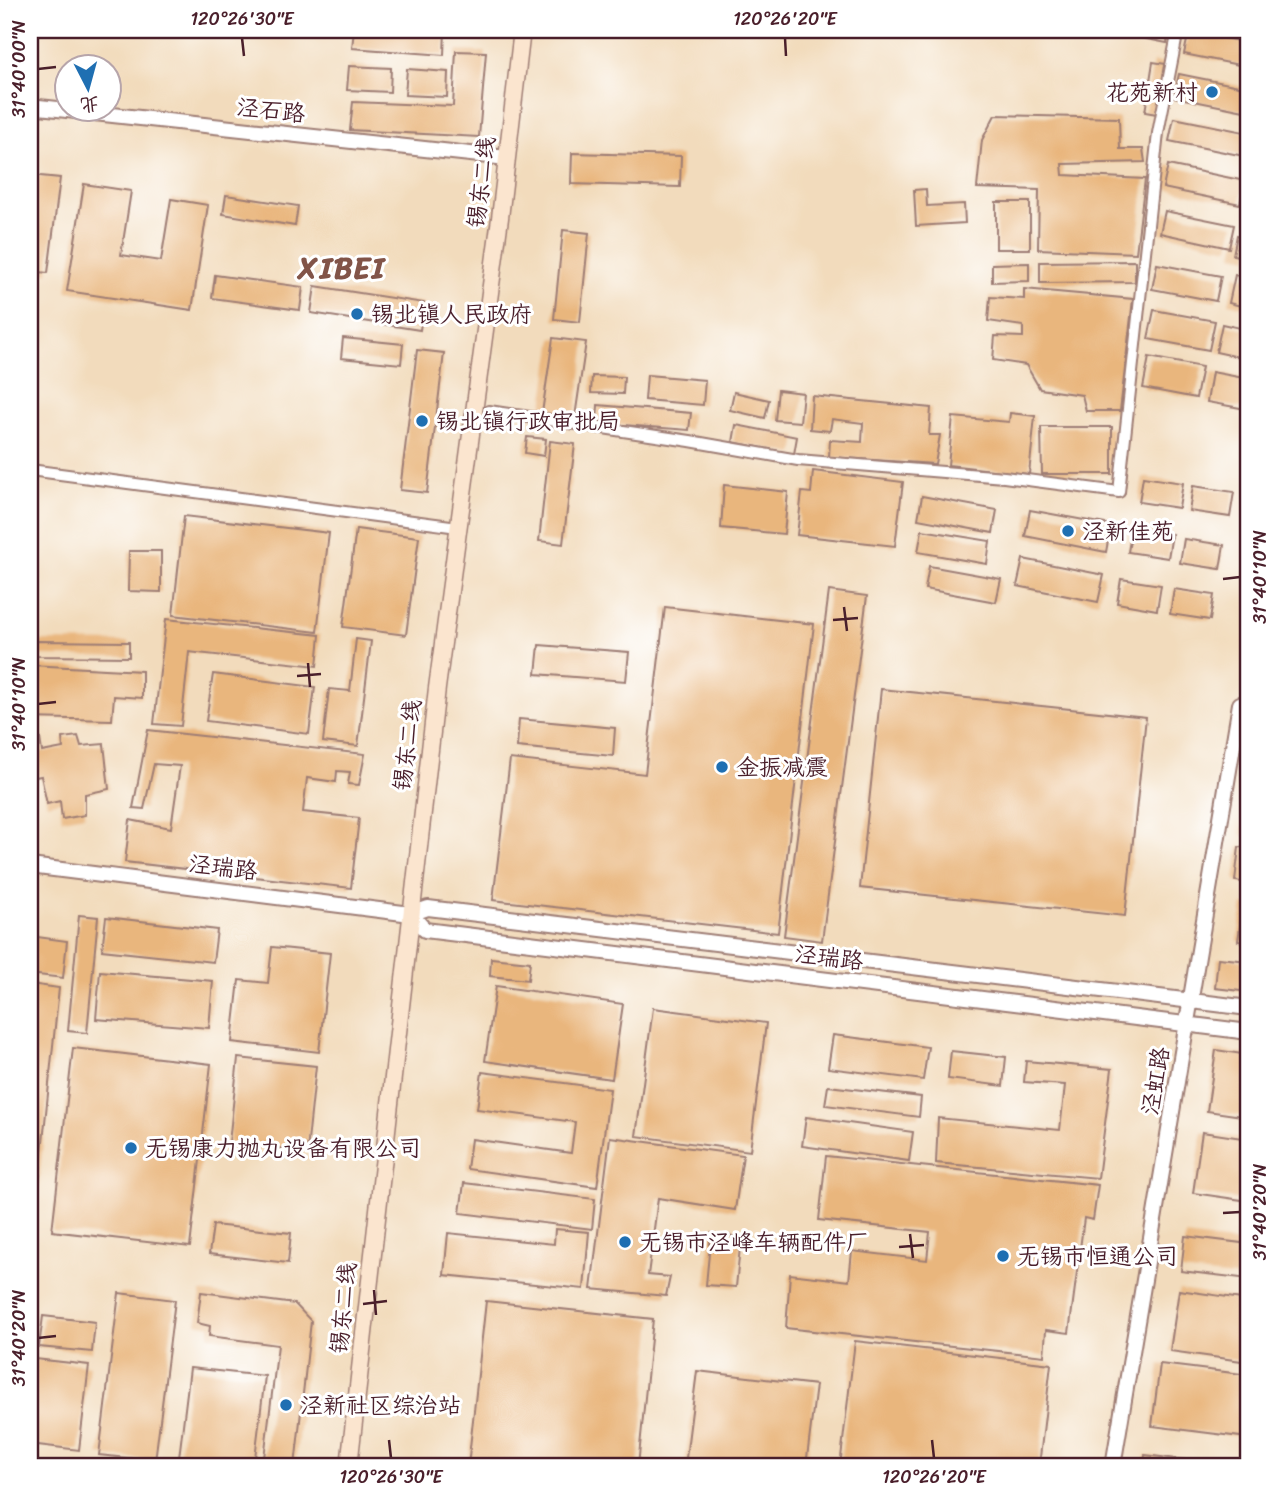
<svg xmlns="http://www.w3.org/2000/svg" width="1279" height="1496" font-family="Sriracha,'LXGW WenKai TC',sans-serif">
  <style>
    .building { fill: #e9b67d }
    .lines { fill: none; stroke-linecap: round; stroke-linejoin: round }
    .minor-casing { stroke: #9e7d74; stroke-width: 14 }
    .tertiary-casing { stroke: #9e7d74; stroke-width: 18 }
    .secondary-casing { stroke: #9e7d74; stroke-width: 19 }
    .minor { stroke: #fff; stroke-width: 10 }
    .tertiary { stroke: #fff; stroke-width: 14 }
    .secondary { stroke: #fbe5cf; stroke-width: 16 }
    .ticks { fill: none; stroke: #4a1f2b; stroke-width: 2.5 }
    .poi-dot { fill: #1f6fb2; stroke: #fff; stroke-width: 2.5 }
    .labels { text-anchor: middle; stroke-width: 6; stroke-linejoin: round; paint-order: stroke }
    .poi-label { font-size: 23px; fill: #4a1f2b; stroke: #fff; text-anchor: start }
    .street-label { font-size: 23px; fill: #4a1f2b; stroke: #fff }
    .district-label { font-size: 30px; font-weight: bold; letter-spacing: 2px; fill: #825448; stroke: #fff }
    .neatline { fill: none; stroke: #4a1f2b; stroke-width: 2.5 }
    .ticks-label { font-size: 18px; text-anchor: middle; fill: #4a1f2b }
  </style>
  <rect width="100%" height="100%" fill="#fff"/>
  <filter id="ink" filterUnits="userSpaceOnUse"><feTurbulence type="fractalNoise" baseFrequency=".0143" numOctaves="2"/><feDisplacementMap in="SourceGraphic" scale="14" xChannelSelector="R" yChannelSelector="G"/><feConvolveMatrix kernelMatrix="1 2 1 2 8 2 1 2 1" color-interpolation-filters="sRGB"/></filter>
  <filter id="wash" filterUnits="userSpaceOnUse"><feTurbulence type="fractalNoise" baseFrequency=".00686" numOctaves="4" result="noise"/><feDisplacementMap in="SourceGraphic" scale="28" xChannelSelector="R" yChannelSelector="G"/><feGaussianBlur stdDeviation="1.57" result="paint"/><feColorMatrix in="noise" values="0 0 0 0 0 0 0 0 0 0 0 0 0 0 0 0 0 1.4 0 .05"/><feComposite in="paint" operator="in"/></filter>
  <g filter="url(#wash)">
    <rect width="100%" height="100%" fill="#f2dbbc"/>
    <g id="blocks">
      <path class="building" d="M354 30H445L444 55 352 48Z
        M1102 30H1170L1167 43Z
        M1189 31 1249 43V67L1184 54Z
        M456 51 486 52 479 137 350 130 353 102 453 106Z
        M1153 62 1166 64 1157 114 1145 112Z
        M349 66 391 68 390 92 347 90Z
        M407 69 448 72 447 97 405 95Z
        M1179 74 1249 88V112L1174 97Z
        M995 115 1119 118 1120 149H1143L1145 162 1062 164 1063 175 1145 179 1136 253 1038 249 1039 190 977 188 982 140Z
        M1174 118 1249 133V157L1169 141Z
        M572 153 681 156 680 187 571 184Z
        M1168 165 1245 181 1240 204 1163 188Z
        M30 175 60 178 48 273 30 271Z
        M84 184 131 191 121 255 161 261 171 199 208 205 192 310 67 291Z
        M926 189 927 206 964 204 965 223 916 226 914 190Z
        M226 195 298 206 295 226 223 214Z
        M996 202H1030V249H996Z
        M1165 211 1234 225 1229 248 1160 233Z
        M563 230 589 233 580 322 554 319Z
        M1237 235 1249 237V258L1233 255Z
        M1135 261V282L1040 283V262Z
        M1029 263V281L992 282V264Z
        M1157 264 1221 276 1216 301 1152 289Z
        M215 275 303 287 300 310 212 298Z
        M1235 275 1249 278V308L1229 303Z
        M315 286 424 303 420 330 311 313Z
        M1024 289 1133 299 1120 411H1086L1082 395 1040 389 1026 365 993 360 995 336 1023 337V326L988 321 990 297 1024 299Z
        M1154 310 1215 321 1209 350 1148 339Z
        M1222 324 1249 330 1248 359 1216 352Z
        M343 338 403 344 401 364 341 358Z
        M553 338 586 342 575 417 542 413Z
        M417 350 444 353 427 493 400 490Z
        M1149 357 1202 367 1196 398 1143 388Z
        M1212 372 1249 379 1246 409 1207 402Z
        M647 375 705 380 703 405 645 400Z
        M592 376 624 377 623 394 591 393Z
        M778 390 803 393 800 422 775 420Z
        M734 392 769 400 765 418 730 410Z
        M812 396 931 408 929 435H940L935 464 829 457 830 440 862 442 863 423 832 419 830 431 810 429Z
        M598 405 691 413 689 430 597 423Z
        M1010 413 1035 416 1029 474 948 465 953 417 1009 422Z
        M736 425 797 437 794 454 733 442Z
        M1041 427H1112V474H1042Z
        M527 437 546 439 544 456 525 453Z
        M550 441 575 444 563 544 539 541Z
        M813 471 903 482 895 546 797 535 802 492 811 493Z
        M1143 477 1183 483 1179 508 1139 502Z
        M724 485 788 492 784 534 721 528Z
        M1193 486 1234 492 1230 517 1189 511Z
        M922 496 997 510 993 533 918 519Z
        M1030 510 1111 525 1106 552 1025 536Z
        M184 516 329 533 317 632 173 615Z
        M1132 528 1172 534 1168 558 1128 552Z
        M356 529 419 537 406 635 343 627Z
        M922 530 990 541 987 564 918 552Z
        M1184 539 1224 545 1220 569 1180 563Z
        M129 551H161V592L128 591Z
        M1023 559 1104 575 1098 602 1017 586Z
        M929 566 1001 579 996 602 925 589Z
        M1121 579 1161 585 1157 610 1117 603Z
        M1174 589 1214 595 1210 620 1170 614Z
        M829 591 867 596 822 941 784 936Z
        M665 607 814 624 778 933 493 900 510 759 645 774Z
        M166 619 320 635 317 666 189 652 181 726 154 724Z
        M356 639 371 641 358 746 323 742 329 689 350 691Z
        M36 641 129 642V657L36 656Z
        M539 645 629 652 626 681 536 674Z
        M30 665 142 671V698L114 696 112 720 30 718Z
        M213 674 315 687 309 734 206 721Z
        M881 689 1146 717 1125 916 860 888Z
        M519 719 615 728 613 756 517 747Z
        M148 730 365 754 359 785 348 784 350 772 337 771 336 782 307 778 303 812 359 818 351 888 125 862 130 820 171 828 180 766 154 764 144 809 133 808Z
        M78 736 81 746 104 744 109 789 85 794V815L62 819 60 801 47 804 41 776 30 778V740L40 738 42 752 63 748 62 738Z
        M1246 799H1249V834H1242Z
        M1239 847 1249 848V883L1235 881Z
        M1243 905 1249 906V943L1238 941Z
        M79 915 98 917 87 1033 68 1031Z
        M106 917 217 930 213 962 102 950Z
        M30 936 67 941 63 978 30 974Z
        M272 947 330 953 319 1052 232 1042 239 980 268 983Z
        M491 958 530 962 528 980 490 976Z
        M1218 958 1249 961V992L1215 988Z
        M100 971 213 981 209 1028 96 1019Z
        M30 984 59 988 34 1228 30 1227Z
        M496 986 623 1004 612 1079 485 1061Z
        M653 1008 766 1023 750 1151 636 1136Z
        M833 1035 928 1047 923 1080 828 1068Z
        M73 1048 211 1064 190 1247 52 1231Z
        M1216 1050 1249 1055V1117L1207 1111Z
        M951 1051 1006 1057 1003 1086 948 1079Z
        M238 1058 316 1066 307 1151 229 1143Z
        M1026 1061 1112 1069 1098 1178 936 1163 938 1118 1060 1130 1065 1085 1024 1082Z
        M482 1072 610 1089 597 1187 467 1169 471 1139 571 1153 575 1122 477 1109Z
        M828 1086 921 1097 919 1117 825 1105Z
        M806 1117 913 1132 909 1161 802 1146Z
        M1202 1132 1249 1139V1201L1193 1193Z
        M610 1137 743 1155 735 1210 658 1198 648 1275 670 1277 666 1296 591 1289Z
        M826 1156 1098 1185 1093 1220 1084 1218 1069 1333 1046 1330 1044 1356 786 1328 790 1274 849 1281 852 1251 927 1260 930 1232 819 1220Z
        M464 1183 595 1199 592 1229 460 1213Z
        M213 1225 291 1233 288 1263 209 1254Z
        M555 1229 589 1232 584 1289 444 1275 448 1233 554 1244Z
        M711 1233 741 1237 736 1287 706 1285Z
        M1185 1236 1249 1244V1279L1181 1271Z
        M1179 1290 1249 1300V1362L1170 1351Z
        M201 1292 295 1304 311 1321 295 1466H263L278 1345 209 1336 210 1326 197 1323Z
        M119 1293 175 1300 155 1461 99 1455Z
        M486 1301 653 1319 638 1466H468Z
        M43 1316 95 1322 92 1352 39 1347Z
        M855 1341 1051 1364 1039 1466H840Z
        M35 1359 89 1365 79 1450 30 1444V1407Z
        M1160 1364 1249 1375V1438L1152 1426Z
        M190 1368 265 1376 254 1466H178Z
        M697 1371 816 1385 806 1466H685Z
        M1145 1455 1225 1465V1466H1143Z"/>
    </g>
  </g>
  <g filter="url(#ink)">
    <use href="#blocks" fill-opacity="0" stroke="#9e7d74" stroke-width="2"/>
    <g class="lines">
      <g class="minor-casing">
        <path id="minor" d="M489 411 690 441 798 460 1004 477 1119 492 1158 133 1178 30
          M30 470 458 527"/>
      </g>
      <g class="tertiary-casing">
        <path id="tertiary" d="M30 106 507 158
          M30 866 411 914 428 908 1249 1008
          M411 914 425 930 1249 1032
          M1113 1466 1240 704"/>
      </g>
      <g class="secondary-casing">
        <path id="secondary" d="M349 1466 437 688 500 218 522 30"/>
      </g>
      <use href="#minor" class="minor"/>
      <use href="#tertiary" class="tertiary"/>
      <use href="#secondary" class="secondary"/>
    </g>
  </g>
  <path class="ticks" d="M242 38 244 56M785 38 786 56M38 69 56 67M1223 579 1240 577M844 607 847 631M833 620 858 618M308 663 310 687M297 676 321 674M38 704 56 702M1223 1213 1240 1212M910 1234 913 1258M899 1247 924 1245M374 1290 376 1315M363 1304 387 1301M38 1338 56 1336M389 1440 391 1458M932 1440 934 1458"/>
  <g class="poi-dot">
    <circle cx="1212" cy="92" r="7"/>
    <circle cx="357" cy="314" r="7"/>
    <circle cx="422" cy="421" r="7"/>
    <circle cx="1068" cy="531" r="7"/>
    <circle cx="722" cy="767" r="7"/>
    <circle cx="131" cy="1148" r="7"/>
    <circle cx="625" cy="1242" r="7"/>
    <circle cx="1003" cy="1256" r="7"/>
    <circle cx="286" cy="1405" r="7"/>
  </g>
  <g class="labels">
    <g class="poi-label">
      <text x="1198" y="100" text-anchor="end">花苑新村</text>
      <text x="371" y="322">锡北镇人民政府</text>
      <text x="436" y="429">锡北镇行政审批局</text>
      <text x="1082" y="539">泾新佳苑</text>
      <text x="736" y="775">金振减震</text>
      <text x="145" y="1156">无锡康力抛丸设备有限公司</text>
      <text x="639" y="1250">无锡市泾峰车辆配件厂</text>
      <text x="1017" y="1264">无锡市恒通公司</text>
      <text x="300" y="1413">泾新社区综治站</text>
    </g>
    <g class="street-label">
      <text transform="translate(271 110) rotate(6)" y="8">泾石路</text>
      <text transform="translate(481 182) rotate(-83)" y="8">锡东二线</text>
      <text transform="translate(407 745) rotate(-83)" y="8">锡东二线</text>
      <text transform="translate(223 867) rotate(7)" y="8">泾瑞路</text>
      <text transform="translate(829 957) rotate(7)" y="8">泾瑞路</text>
      <text transform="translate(1155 1081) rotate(-80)" y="8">泾虹路</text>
      <text transform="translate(343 1308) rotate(-84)" y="8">锡东二线</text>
    </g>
    <g class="district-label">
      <text x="342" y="278">XIBEI</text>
    </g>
  </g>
  <rect width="1279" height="1496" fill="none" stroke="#fff" stroke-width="77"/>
  <g transform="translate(88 88) rotate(174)"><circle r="33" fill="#ffffff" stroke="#b7a5aa" stroke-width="2"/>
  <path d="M0-5L12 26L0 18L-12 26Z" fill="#1f6fb2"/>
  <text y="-10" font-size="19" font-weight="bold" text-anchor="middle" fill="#4a1f2b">北</text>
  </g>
  <rect x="38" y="38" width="1202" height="1420" class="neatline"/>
  <g class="ticks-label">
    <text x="242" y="25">120°26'30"E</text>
    <text x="785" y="25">120°26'20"E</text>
    <text transform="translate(19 69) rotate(-90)" y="6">31°40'00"N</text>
    <text transform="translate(1260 577) rotate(-90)" y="6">31°40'10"N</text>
    <text transform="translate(19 704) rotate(-90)" y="6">31°40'10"N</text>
    <text transform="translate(1260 1212) rotate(-90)" y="6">31°40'20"N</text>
    <text transform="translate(19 1338) rotate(-90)" y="6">31°40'20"N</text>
    <text x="391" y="1483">120°26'30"E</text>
    <text x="934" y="1483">120°26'20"E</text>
  </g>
</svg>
